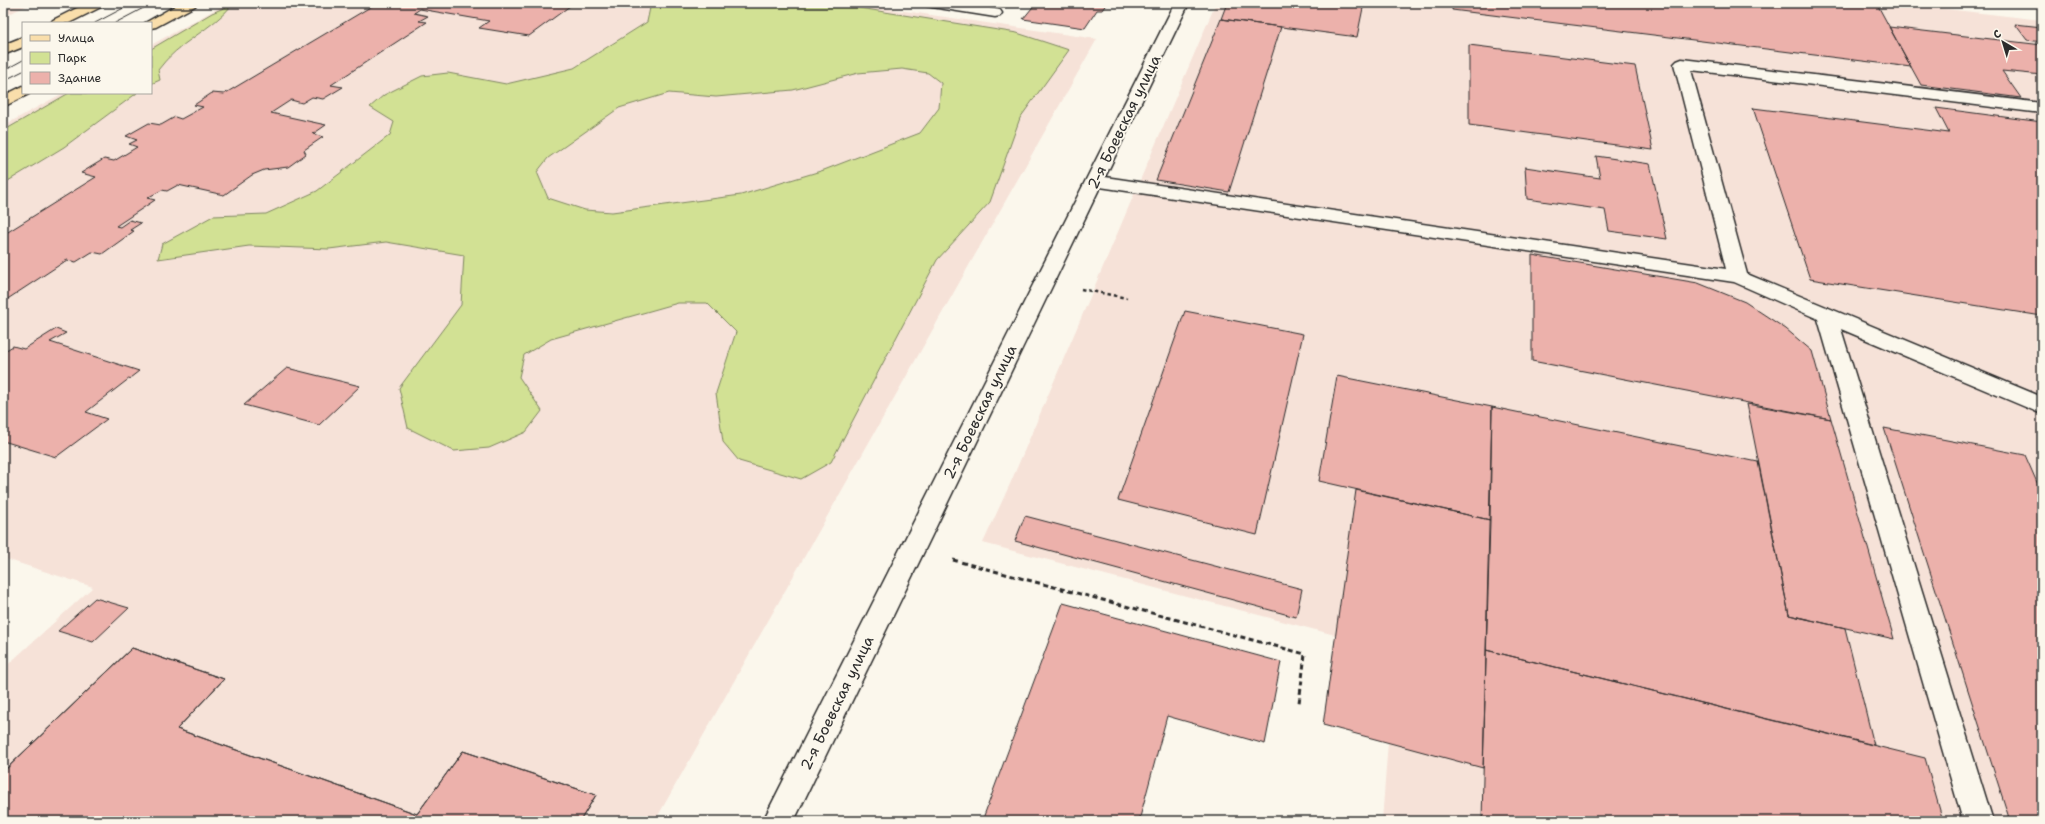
<svg xmlns="http://www.w3.org/2000/svg" width="2045" height="824" font-family="'Shantell Sans',sans-serif">
  <style>
    .built { fill: #f6e2d8 }
    .green { fill: #d2e194; stroke: #7e8660; fill-rule: evenodd }
    .building { fill: #ecb1ab; stroke: #2b2b2b }
    .lines { fill: none; stroke-linecap: round; stroke-linejoin: round }
    .minor-casing { stroke: #2b2b2b; stroke-width: 3 }
    .major-casing { stroke: #2b2b2b; stroke-width: 3 }
    .path-far1 { stroke: #2b2b2b; stroke-width: 2.5; stroke-dasharray: 3.5 3; stroke-linecap: butt }
    .path { stroke: #2b2b2b; stroke-width: 3; stroke-dasharray: 5 3.5; stroke-linecap: butt }
    .minor { fill: #fbf7ec; fill-rule: evenodd }
    .major { fill: #f9deab; fill-rule: evenodd }
    .tram { stroke: #2b2b2b; stroke-width: 1 }
    .labels { text-anchor: middle; stroke-width: 4; stroke-linejoin: round; paint-order: stroke }
    .street-label { font-size: 15px; fill: #2b2b2b; stroke: #fbf7ec }
  </style>
  <rect width="100%" height="100%" fill="#fbf7ec"/>
  <filter id="ink" filterUnits="userSpaceOnUse"><feTurbulence type="fractalNoise" baseFrequency=".025" numOctaves="2"/><feDisplacementMap in="SourceGraphic" scale="8" xChannelSelector="R" yChannelSelector="G"/><feConvolveMatrix kernelMatrix="1 2 1 2 8 2 1 2 1" color-interpolation-filters="sRGB"/></filter>
  <g filter="url(#ink)">
    <path class="built" d="M3 3H32L3 17Z
      M227 3H848L1097 39 655 821H3V669L93 587 3 558V126L63 93H151V45Z
      M1216 3H1895L2042 20V821H1382L1388 742 1323 725 1335 635 983 543 1010 484Z"/>
    <path class="green" d="M651 3H828L1017 33 1069 50 1020 118 990 202 937 260 831 462 801 479 739 461 723 442 716 393 736 332 707 303H678L551 339 524 355 519 377 542 411 526 432 489 448 454 451 408 428 399 388 461 305 464 255 386 242 329 249 249 246 158 259 162 244 213 216 266 214 317 191 390 135 394 122 370 107 384 95 422 76 448 73 506 84 574 68 647 22ZM902 69 928 73 941 83 939 108 920 133 824 170 741 195 612 212 585 210 548 198 537 172 548 158 619 108 669 93 716 97 793 90 858 73Z
      M233 4C212 30 178 42 158 70L160 80 151 84V49L212 13Z
      M69 93H137L64 147 3 184V131Z"/>
    <path class="building" d="M377 3H574L529 36 479 28 489 21 420 9 414 13 428 16 419 21 427 22 331 85 343 87 323 99 312 97 302 103 291 100 271 113 326 125 313 134 323 137 304 150 306 154 288 167 264 170 252 175 224 195 178 185 167 191 162 190 147 198 155 200 116 226 120 227 130 220 141 223 130 230 134 231 102 254 92 252 76 262 67 260 3 302V235L96 177 81 173 104 159 114 161 137 147 129 144 137 140 126 136 149 123 161 125 175 117 181 119 203 107 194 105 212 93 224 94Z
      M1036 3H1107L1102 10H1097L1085 28 1023 19Z
      M1227 3H1364L1357 37 1221 19Z
      M1453 3 1877 4 1911 67 1452 10Z
      M1221 19 1281 27 1229 192 1156 180Z
      M2015 24 2042 27V42L2027 40Z
      M1889 27 2042 45V75L2002 71 2021 98 1921 85Z
      M1469 45 1635 66 1653 150 1469 125Z
      M1753 108 1949 133 1936 108 2042 122V316L1810 279Z
      M1596 156 1650 164 1667 239 1609 231 1605 210 1527 199 1525 167 1600 178Z
      M1532 255 1698 283 1745 302 1786 329 1812 351 1831 419 1532 361Z
      M1185 311 1303 334 1257 535 1118 500Z
      M56 329 66 333 50 342 139 371 86 412 107 419 56 457 3 441V352L13 346 24 349Z
      M287 368 360 386 319 425 244 405Z
      M1337 376 1492 407 1490 520 1319 481Z
      M1747 404 1831 419 1894 639 1789 615Z
      M1492 407 1758 462 1789 615 1845 628 1874 745 1486 650Z
      M1884 428 2025 455 2042 494V821H2010Z
      M1356 490 1490 520 1483 768 1323 725Z
      M1025 516 1302 589 1296 617 1015 541Z
      M95 598 129 608 93 642 58 631Z
      M1063 603 1281 662 1265 744 1167 716 1139 821H982Z
      M132 648 224 679 177 729 417 814 463 751 596 795 580 821H3V772Z
      M132 648 224 679 177 729 417 814 463 751 596 795 580 821H3V772Z
      M1486 650 1925 758 1943 821H1482Z"/>
    <g class="lines">
      <g class="minor-casing">
        <path id="minor" d="M925 3H958L995 9 1000 10 1002 13 1000 16 995 17 932 7 927 6Z
          M1175 3H1189L1105 177 1726 269 1674 64 1677 61 1682 59 2042 103V113L1691 70 1747 274 2042 397V414L1841 329 1993 821H1963L1818 319 1734 282 1100 187 794 821H763Z"/>
      </g>
      <g class="major-casing">
        <path id="major" d="M87 3H105L103 6 69 23H51L53 20Z
          M180 3H197L195 6 156 27 151 28V23H145Z
          M23 37V47L3 55V45Z
          M23 86V93H29V94L3 107V96Z"/>
      </g>
      <path class="path-far1" d="M1081 289 1127 298"/>
      <path class="path" d="M953 560 1305 654 1299 703"/>
      <use href="#minor" class="minor"/>
      <use href="#major" class="major"/>
      <path class="tram" d="M95 23 133 3
        M115 23 153 3
        M3 71 23 60
        M3 81 23 71"/>
    </g>
  </g>
  <g class="labels">
    <g class="street-label">
      <text transform="translate(1124 122) rotate(-64)" y="5">2-я Боевская улица</text>
      <text transform="translate(980 412) rotate(-64)" y="5">2-я Боевская улица</text>
      <text transform="translate(837 703) rotate(-64)" y="5">2-я Боевская улица</text>
    </g>
  </g>
  <rect width="2045" height="824" fill="none" stroke="#fbf7ec" stroke-width="16"/>
  <rect x="8" y="8" width="2029" height="808" fill="none" stroke="#2b2b2b" stroke-width="1.5" filter="url(#ink)"/>
  <rect x="22" y="22" width="130" height="72" fill="#fbf7ec" stroke="#a8a59f"/>
  <rect x="30" y="35" width="20" height="6" fill="#f9deab" stroke="#a8a59f"/>
  <text x="58" y="42" font-size="12" fill="#2b2b2b">Улица</text>
  <rect x="30" y="52" width="20" height="12" fill="#d2e194" stroke="#a8a59f"/>
  <text x="58" y="62" font-size="12" fill="#2b2b2b">Парк</text>
  <rect x="30" y="72" width="20" height="12" fill="#ecb1ab" stroke="#a8a59f"/>
  <text x="58" y="82" font-size="12" fill="#2b2b2b">Здание</text>
  <g transform="translate(2003 42) rotate(322)" stroke="#fbf7ec" stroke-width="3" paint-order="stroke">
  <path d="M0-3L7 15L0 10L-7 15Z" fill="#2b2b2b"/>
  <text y="-6" font-size="11" font-weight="bold" text-anchor="middle" fill="#2b2b2b">С</text>
  </g>
</svg>
